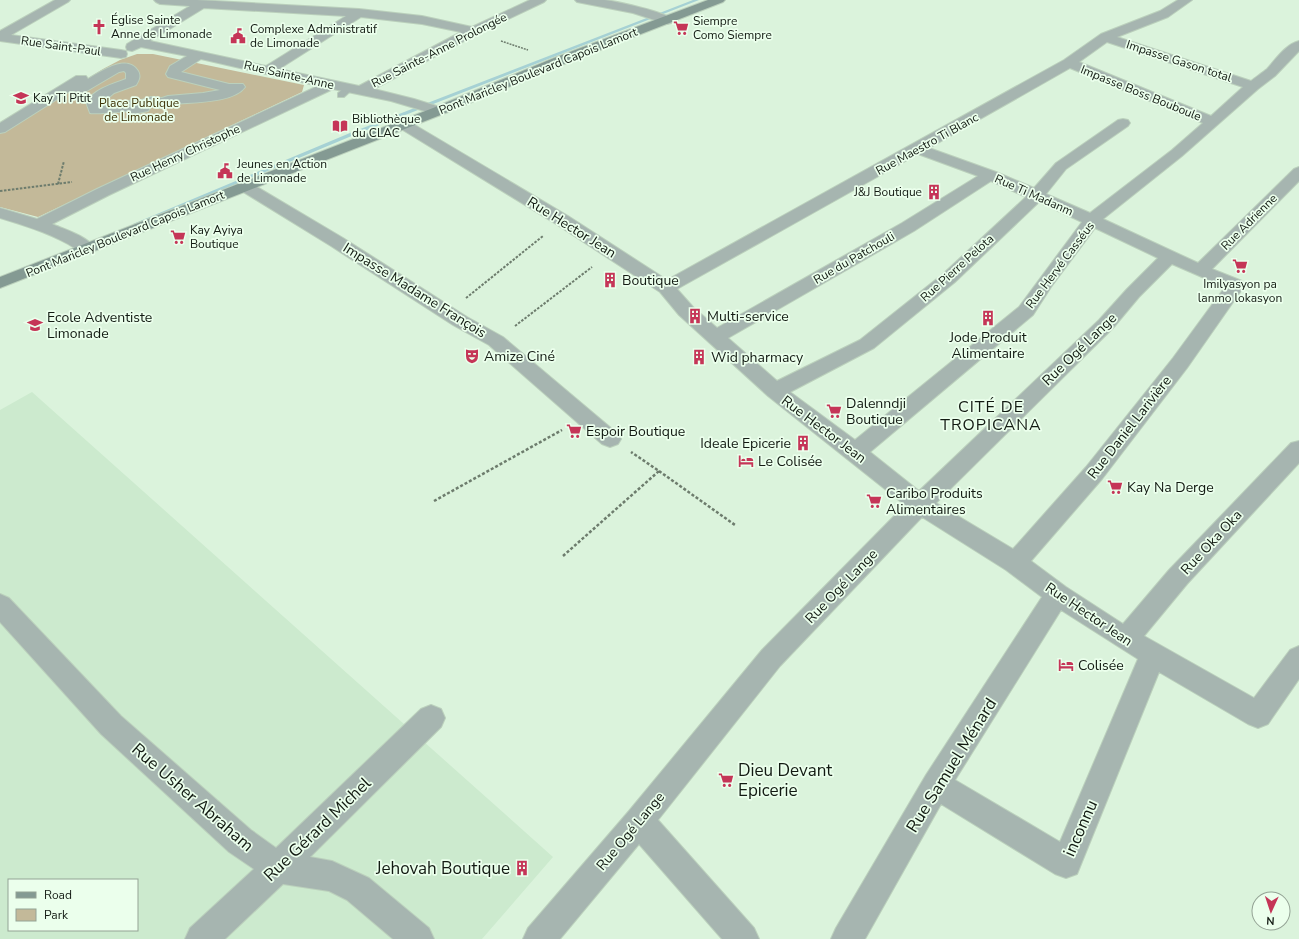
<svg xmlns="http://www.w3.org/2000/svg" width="1299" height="939" font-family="'Nunito Sans',sans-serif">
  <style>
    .built { fill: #cceace; fill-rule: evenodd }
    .green { fill: #c3b999 }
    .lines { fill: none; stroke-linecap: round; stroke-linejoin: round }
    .stream { fill: #a6d1d4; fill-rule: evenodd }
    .lane-casing { stroke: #bbd0bc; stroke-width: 2 }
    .street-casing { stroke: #bbd0bc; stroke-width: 2 }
    .secondary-casing { stroke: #bbd0bc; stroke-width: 2 }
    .path-far2 { stroke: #6d7c6d; stroke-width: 1.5; stroke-dasharray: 2 1; stroke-linecap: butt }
    .path-far1 { stroke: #6d7c6d; stroke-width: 2; stroke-dasharray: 2.5 1.5; stroke-linecap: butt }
    .path { stroke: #6d7c6d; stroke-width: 2.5; stroke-dasharray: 3 2; stroke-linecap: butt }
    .lane { fill: #a6b5b0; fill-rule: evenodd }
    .street { fill: #a6b5b0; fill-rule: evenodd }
    .secondary { fill: #849a93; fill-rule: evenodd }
    .labels { text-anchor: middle; stroke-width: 3.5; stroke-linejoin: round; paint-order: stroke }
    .far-poi-label { font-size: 12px; fill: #121a12; stroke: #ebffec; text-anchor: start }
    .far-street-label { font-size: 12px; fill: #121a12; stroke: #ebffec }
    .far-park-label { font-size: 12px; fill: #3c3105; stroke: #ebffec }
    .street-label { font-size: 14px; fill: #121a12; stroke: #ebffec }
    .poi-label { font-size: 14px; fill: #121a12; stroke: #ebffec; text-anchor: start }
    .quarter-label { font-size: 16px; letter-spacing: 1px; fill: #121a12; stroke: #ebffec }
    .near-street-label { font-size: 17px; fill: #121a12; stroke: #ebffec }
    .near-poi-label { font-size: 17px; fill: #121a12; stroke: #ebffec; text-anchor: start }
  </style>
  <rect width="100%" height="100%" fill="#dbf3dc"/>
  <path class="built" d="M32 392 553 857 482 939H0V410ZM9 880H137V930H9Z"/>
  <path class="green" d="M137 54H153L304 85 302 92 38 217 0 207V133L103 69 120 60Z"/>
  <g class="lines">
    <path class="stream" d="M693 0H699L354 135 138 225H134L133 224 350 133Z"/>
    <g class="lane-casing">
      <path id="lane" d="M347 86H353L354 88 344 97H338V93Z"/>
    </g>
    <g class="street-casing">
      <path id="street" d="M55 0H70L68 2 11 35 121 50 126 51 127 54 126 57 121 58 0 41V31Z
        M154 0H197L359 9 422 16 472 27 530 0H546L544 2 477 34 374 89 414 99 443 108 445 111 443 114 438 115 391 101 333 89 109 195 52 224C66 230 87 236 96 249L93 253C82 255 77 249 68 244 46 232 23 225 0 218V208L37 219 97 189 318 86 201 59 181 72 229 84H243L245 87C234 103 192 102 175 104L173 106 160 108 152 105 148 111 133 114 128 113 126 111C123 112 93 114 90 113L86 102C95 89 112 84 126 79V73L124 71 119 72 85 92 80 93 70 91 5 132 0 133V123L76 76H86L88 79C100 72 127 53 138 71 141 76 139 80 136 85L114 93 101 104 108 103H117L134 100 139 101 151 97 162 98 168 96 203 93 220 90 168 77 166 74 170 66 187 56 141 47 132 51 127 50 126 47 127 44 190 6 160 4 156 2ZM204 8 346 16 266 66 150 41ZM361 17 422 24 461 32 359 86 279 69Z
        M575 0C585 0 594 0 604 0 615 1 667 12 673 20L671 23 667 24 633 13 577 2Z
        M1178 0H1192L1168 17 1117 37 1251 81C1256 77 1262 73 1267 69 1276 59 1286 44 1299 41V51L1275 76 1258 89 1182 156 1103 219 1198 263 1294 169 1299 167V181L1212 269 1242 281 1245 285 1187 368 1102 479 1031 561 1066 587 1123 624 1169 570 1291 443 1299 441V463L1187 584 1144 636 1254 698 1290 650 1299 646V679L1268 724 1258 728 1248 724 1159 672 1077 874 1066 878 1055 874 941 804 865 939H831L836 928 926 775 1042 597 1006 570 922 517 780 666 658 820 754 928 759 939H722L639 844 560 939H523L528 928 629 811 762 650 905 505 768 396 679 315 660 292 556 224 398 127 396 124 398 121 403 120 408 121 568 216 667 280 1064 60 1101 34 1160 11ZM1107 42 1243 87 1211 116 1079 62ZM1070 68 1203 123 1172 150 1090 213 1046 194 1066 169 1128 126 1130 123 1128 120 1123 119 1118 120 1056 163 1034 188 996 172 929 148ZM918 154 978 176 902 223 717 328 693 307 677 289ZM991 181 1026 197 943 274 860 340 777 381 728 338 914 231ZM1039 202 1082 222 1019 307 855 440 790 392 874 348 955 282ZM1095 228 1158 258 1127 289 1099 320 919 491 870 452 1033 315 1051 287ZM1172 264 1225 287 1173 358 1086 467 1013 549 936 503 1113 328 1139 297ZM1061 610 1138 659 1060 842 955 780Z
        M246 182 252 184 343 238 467 317 503 337 618 434 621 439 618 444 610 447 602 444 489 345 453 325 331 246 240 190 238 187 240 184Z
        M0 594 9 598 121 716 251 830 276 848 421 709 431 705 441 709 445 718 441 727 310 857 332 861 369 878 429 928 434 939H393L347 900 329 891 283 884 225 939H185L190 928 254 869 229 852 101 734 0 622Z"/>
    </g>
    <g class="secondary-casing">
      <path id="secondary" d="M708 0H725L723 2 564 64 443 114 0 288V277L433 108 554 58Z"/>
    </g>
    <path class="path-far2" d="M501 41 528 50"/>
    <path class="path-far1" d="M58 184 64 161
      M0 191 72 182
      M466 298 543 236
      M515 326 592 267"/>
    <path class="path" d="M659 471 735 525
      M434 501 562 430
      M563 556 659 471 631 452"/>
    <use href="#lane" class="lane"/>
    <use href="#street" class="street"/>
    <use href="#secondary" class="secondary"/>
  </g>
  <defs>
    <g id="church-bare" transform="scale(1.2)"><path d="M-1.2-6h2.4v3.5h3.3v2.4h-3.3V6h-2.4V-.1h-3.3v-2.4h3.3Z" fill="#c53557" stroke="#ebffec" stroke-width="2.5" paint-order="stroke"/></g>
    <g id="supermarket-bare" transform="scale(1.2)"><path d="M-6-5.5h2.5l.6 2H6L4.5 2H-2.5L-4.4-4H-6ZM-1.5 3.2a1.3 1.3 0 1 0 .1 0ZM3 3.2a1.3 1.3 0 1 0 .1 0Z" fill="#c53557" stroke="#ebffec" stroke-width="2.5" paint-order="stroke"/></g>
    <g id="civic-bare" transform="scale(1.2)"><path d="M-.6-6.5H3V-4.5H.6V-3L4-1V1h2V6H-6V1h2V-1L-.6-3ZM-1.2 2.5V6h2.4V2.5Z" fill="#c53557" stroke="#ebffec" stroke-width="2.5" paint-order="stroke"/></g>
    <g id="school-bare" transform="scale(1.2)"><path d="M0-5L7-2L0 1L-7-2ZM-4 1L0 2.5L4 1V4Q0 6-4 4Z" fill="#c53557" stroke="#ebffec" stroke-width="2.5" paint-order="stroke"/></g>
    <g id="library-bare" transform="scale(1.2)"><path d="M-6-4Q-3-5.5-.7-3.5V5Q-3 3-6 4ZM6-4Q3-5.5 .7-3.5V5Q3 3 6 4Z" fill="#c53557" stroke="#ebffec" stroke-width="2.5" paint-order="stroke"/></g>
    <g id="building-bare" transform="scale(1.2)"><path d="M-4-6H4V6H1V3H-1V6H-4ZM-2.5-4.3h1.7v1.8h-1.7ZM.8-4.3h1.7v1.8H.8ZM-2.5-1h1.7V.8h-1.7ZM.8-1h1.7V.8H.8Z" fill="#c53557" stroke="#ebffec" stroke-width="2.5" paint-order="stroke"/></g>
    <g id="theatre-bare" transform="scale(1.2)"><path d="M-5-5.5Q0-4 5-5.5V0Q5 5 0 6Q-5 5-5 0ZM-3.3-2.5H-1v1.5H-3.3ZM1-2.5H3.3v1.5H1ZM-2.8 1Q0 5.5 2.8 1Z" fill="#c53557" stroke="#ebffec" stroke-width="2.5" paint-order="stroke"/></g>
    <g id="hotel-bare" transform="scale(1.2)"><path d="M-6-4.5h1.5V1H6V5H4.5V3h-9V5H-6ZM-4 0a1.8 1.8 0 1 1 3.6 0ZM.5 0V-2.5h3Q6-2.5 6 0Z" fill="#c53557" stroke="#ebffec" stroke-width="2.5" paint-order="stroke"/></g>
  </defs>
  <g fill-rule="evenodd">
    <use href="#church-bare" x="99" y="27"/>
    <use href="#supermarket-bare" x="681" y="28"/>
    <use href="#civic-bare" x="238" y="36"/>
    <use href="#school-bare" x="21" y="98"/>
    <use href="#library-bare" x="340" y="126"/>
    <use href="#civic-bare" x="225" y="171"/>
    <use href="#building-bare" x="934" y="192"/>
    <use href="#supermarket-bare" x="178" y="237"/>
    <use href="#supermarket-bare" x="1240" y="266"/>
    <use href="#building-bare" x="610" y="280"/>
    <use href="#building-bare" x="695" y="316"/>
    <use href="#building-bare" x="988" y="318"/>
    <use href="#school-bare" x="35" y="325"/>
    <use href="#theatre-bare" x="472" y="356"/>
    <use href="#building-bare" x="699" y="357"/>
    <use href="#supermarket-bare" x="834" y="411"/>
    <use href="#supermarket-bare" x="574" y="431"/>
    <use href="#building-bare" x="803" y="443"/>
    <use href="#hotel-bare" x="746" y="461"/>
    <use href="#supermarket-bare" x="1115" y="487"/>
    <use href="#supermarket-bare" x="874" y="501"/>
    <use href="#hotel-bare" x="1066" y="665"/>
    <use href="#supermarket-bare" x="726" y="780"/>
    <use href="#building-bare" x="522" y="868"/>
  </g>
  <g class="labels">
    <g class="far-poi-label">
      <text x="111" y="24">Église Sainte<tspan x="111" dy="14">Anne de Limonade</tspan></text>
      <text x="693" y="25">Siempre<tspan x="693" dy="14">Como Siempre</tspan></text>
      <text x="250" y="33">Complexe Administratif<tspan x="250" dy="14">de Limonade</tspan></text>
      <text x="33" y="102">Kay Ti Pitit</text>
      <text x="352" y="123">Bibliothèque<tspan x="352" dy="14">du CLAC</tspan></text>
      <text x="237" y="168">Jeunes en Action<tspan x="237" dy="14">de Limonade</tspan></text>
      <text x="922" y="196" text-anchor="end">J&amp;J Boutique</text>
      <text x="190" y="234">Kay Ayiya<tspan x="190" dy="14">Boutique</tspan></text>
      <text x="1240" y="288" text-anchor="middle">Imilyasyon pa<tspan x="1240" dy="14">lanmo lokasyon</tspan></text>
    </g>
    <g class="far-street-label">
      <text transform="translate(61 46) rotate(8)" y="4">Rue Saint-Paul</text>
      <text transform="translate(439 50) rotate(-27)" y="4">Rue Sainte-Anne Prolongée</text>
      <text transform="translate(1179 61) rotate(18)" y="4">Impasse Gason total</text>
      <text transform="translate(538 71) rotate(-22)" y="4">Pont Maricley Boulevard Capois Lamort</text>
      <text transform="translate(289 75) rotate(13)" y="4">Rue Sainte-Anne</text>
      <text transform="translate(1141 93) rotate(22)" y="4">Impasse Boss Bouboule</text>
      <text transform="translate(927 144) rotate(-29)" y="4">Rue Maestro Ti Blanc</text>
      <text transform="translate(185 153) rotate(-25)" y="4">Rue Henry Christophe</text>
      <text transform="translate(1034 195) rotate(24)" y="4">Rue Ti Madanm</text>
      <text transform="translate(1249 222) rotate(-45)" y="4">Rue Adrienne</text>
      <text transform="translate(125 234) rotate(-22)" y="4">Pont Maricley Boulevard Capois Lamort</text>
      <text transform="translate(854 258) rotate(-30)" y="4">Rue du Patchouli</text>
      <text transform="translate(1060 265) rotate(-53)" y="4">Rue Hervé Casséus</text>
      <text transform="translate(957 268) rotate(-42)" y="4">Rue Pierre Pelota</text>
    </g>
    <g class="far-park-label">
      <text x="139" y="107">Place Publique<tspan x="139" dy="14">de Limonade</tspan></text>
    </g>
    <g class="street-label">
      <text transform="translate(572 227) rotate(32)" y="5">Rue Hector Jean</text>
      <text transform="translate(415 290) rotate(32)" y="5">Impasse Madame François</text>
      <text transform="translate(1079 349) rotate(-44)" y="5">Rue Ogé Lange</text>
      <text transform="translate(1129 427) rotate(-52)" y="5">Rue Daniel Larivière</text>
      <text transform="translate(824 429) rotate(37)" y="5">Rue Hector Jean</text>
      <text transform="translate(1211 542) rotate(-47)" y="5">Rue Oka Oka</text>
      <text transform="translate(841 586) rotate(-46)" y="5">Rue Ogé Lange</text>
      <text transform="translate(1089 614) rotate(34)" y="5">Rue Hector Jean</text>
      <text transform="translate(630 831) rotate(-50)" y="5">Rue Ogé Lange</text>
    </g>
    <g class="poi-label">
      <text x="622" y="285">Boutique</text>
      <text x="707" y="321">Multi-service</text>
      <text x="47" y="322">Ecole Adventiste<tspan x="47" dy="16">Limonade</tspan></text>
      <text x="988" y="342" text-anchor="middle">Jode Produit<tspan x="988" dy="16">Alimentaire</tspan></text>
      <text x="484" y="361">Amize Ciné</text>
      <text x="711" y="362">Wid pharmacy</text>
      <text x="846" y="408">Dalenndji<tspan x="846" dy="16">Boutique</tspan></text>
      <text x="586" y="436">Espoir Boutique</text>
      <text x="791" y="448" text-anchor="end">Ideale Epicerie</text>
      <text x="758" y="466">Le Colisée</text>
      <text x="1127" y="492">Kay Na Derge</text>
      <text x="886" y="498">Caribo Produits<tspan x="886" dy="16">Alimentaires</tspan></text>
      <text x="1078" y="670">Colisée</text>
    </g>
    <g class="quarter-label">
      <text x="991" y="412">CITÉ DE<tspan x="991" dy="18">TROPICANA</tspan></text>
    </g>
    <g class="near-street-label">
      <text transform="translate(951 765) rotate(-58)" y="6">Rue Samuel Ménard</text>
      <text transform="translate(193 797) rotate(41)" y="6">Rue Usher Abraham</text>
      <text transform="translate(1080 828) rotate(-66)" y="6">inconnu</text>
      <text transform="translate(317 829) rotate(-44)" y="6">Rue Gérard Michel</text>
    </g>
    <g class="near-poi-label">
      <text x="738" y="776">Dieu Devant<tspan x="738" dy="20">Epicerie</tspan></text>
      <text x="510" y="874" text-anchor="end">Jehovah Boutique</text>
    </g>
  </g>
  <rect x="8" y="879" width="130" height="52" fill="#ebffec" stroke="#94a395"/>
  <rect x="16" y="892" width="20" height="6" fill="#849a93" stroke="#94a395"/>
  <text x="44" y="899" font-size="12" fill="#121a12">Road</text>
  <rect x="16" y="909" width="20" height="12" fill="#c3b999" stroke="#94a395"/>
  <text x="44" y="919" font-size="12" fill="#121a12">Park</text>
  <g transform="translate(1271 911) rotate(183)"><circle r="19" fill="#ebffec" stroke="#94a395"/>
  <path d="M0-3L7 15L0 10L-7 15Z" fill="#c53557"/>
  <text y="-6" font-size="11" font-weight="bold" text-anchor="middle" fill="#121a12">N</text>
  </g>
</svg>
